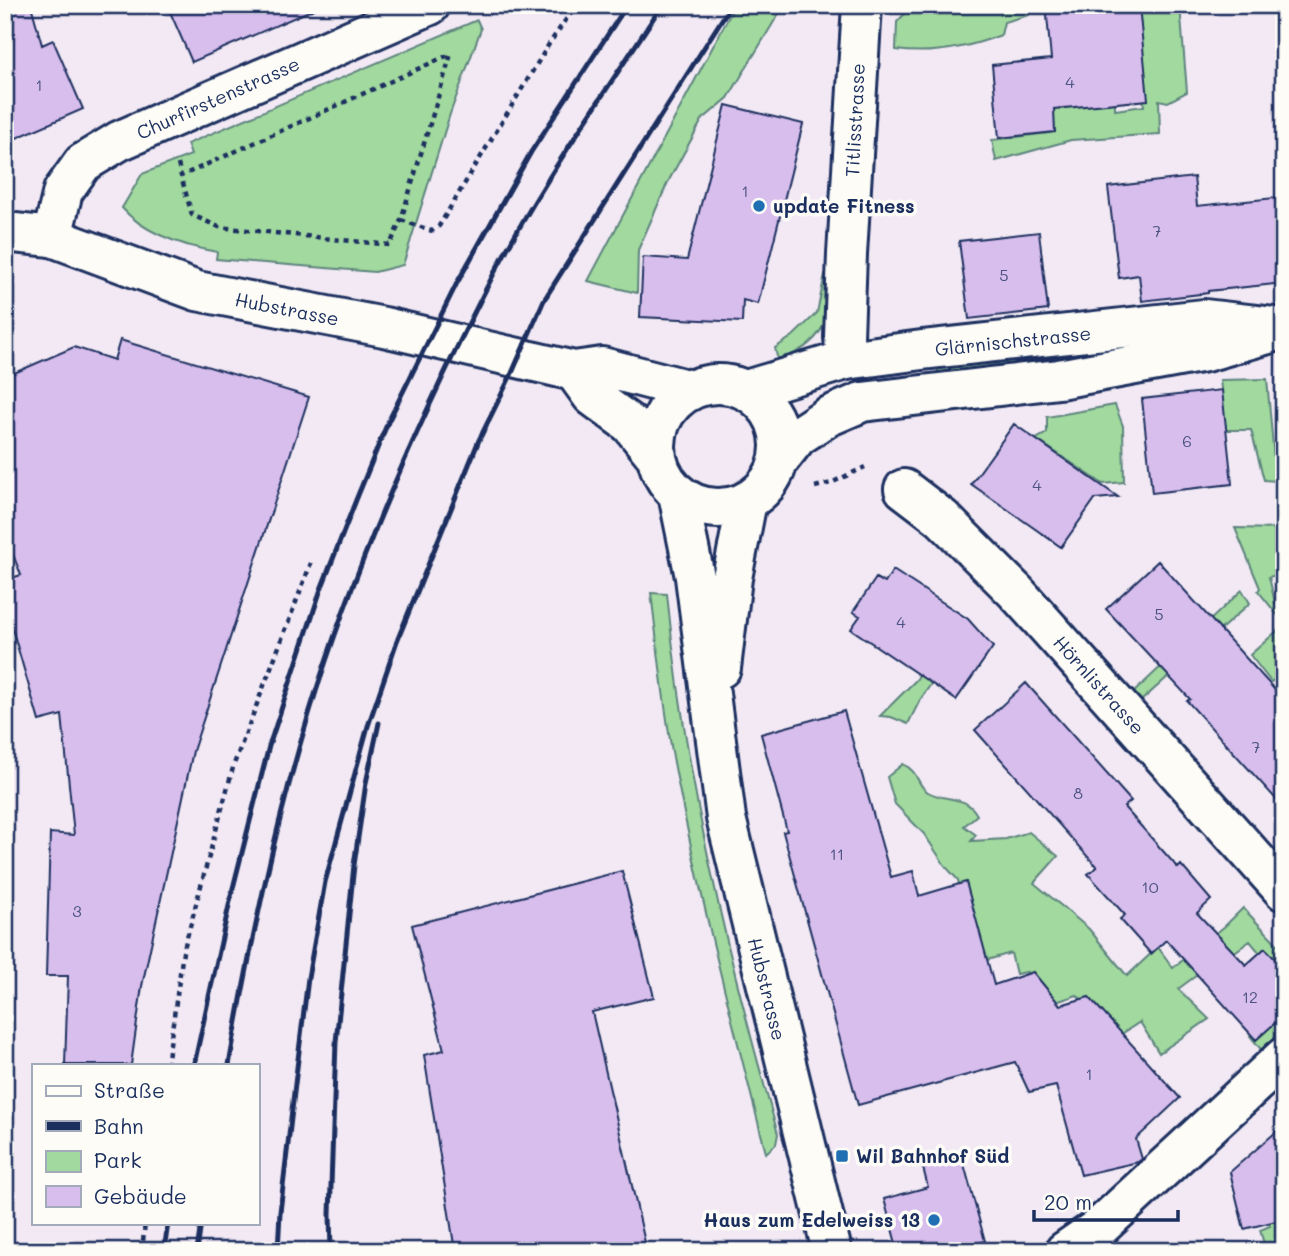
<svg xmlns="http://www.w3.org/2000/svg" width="1289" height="1256" font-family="Mali,sans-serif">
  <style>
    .green { fill: #a1d99e; stroke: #5e847e; stroke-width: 2 }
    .building { fill: #d8beed; stroke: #1b2f5e; stroke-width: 2 }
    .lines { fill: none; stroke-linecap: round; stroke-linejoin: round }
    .minor-casing { stroke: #1b2f5e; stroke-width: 44 }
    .tertiary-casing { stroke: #1b2f5e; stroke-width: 44 }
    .path { stroke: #1b2f5e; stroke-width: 4.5; stroke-dasharray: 5 5; stroke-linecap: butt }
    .minor { stroke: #fdfcf7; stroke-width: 38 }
    .tertiary { stroke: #fdfcf7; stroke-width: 38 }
    .rail { stroke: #1b2f5e; stroke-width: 5 }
    .poi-dot { fill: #1f6fb2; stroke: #fdfcf7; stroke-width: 2.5 }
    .labels { text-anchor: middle; stroke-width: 7; stroke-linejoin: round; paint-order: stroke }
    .number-label { font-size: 16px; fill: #4a5382 }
    .street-label { font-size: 19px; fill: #1b2f5e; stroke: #fdfcf7 }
    .poi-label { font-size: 19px; font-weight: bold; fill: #1b2f5e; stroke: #fdfcf7; text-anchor: start }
  </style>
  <rect width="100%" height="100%" fill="#f2e9f4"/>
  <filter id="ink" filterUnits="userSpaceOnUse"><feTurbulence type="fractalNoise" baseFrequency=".0143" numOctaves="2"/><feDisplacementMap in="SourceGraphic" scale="14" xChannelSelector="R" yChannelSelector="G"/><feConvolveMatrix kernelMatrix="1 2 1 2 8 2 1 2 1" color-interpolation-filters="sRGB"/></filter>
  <g filter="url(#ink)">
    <path class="green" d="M735 5H784L728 98 702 120 668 182 638 250 637 293 588 281Z
      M920 5H1028L1029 15 1004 22 1001 35C967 48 932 55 896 50L897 22 911 7Z
      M1133 5H1180L1187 92 1168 102 1159 100 1160 134 1071 140 996 161 992 140 1050 133 1047 109 1115 102V110L1144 106Z
      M477 20 481 29 450 114 403 265 375 272 216 259 217 252C184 246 145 234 122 208L142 174 191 155 187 144Z
      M825 274 830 276C832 322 822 344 778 361L775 348 793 336 817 313Z
      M1214 335 940 382 937 365Z
      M1267 379 1276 481 1264 480 1251 430H1226L1220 380Z
      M1115 405 1123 426 1124 482 1103 484 1036 439 1047 433V417Z
      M1235 528 1282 529 1284 573 1269 577 1275 603 1284 602V616L1279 617 1258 591 1260 588Z
      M1242 590 1250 603 1141 701 1134 692Z
      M651 593 667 594C685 777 727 957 778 1134L776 1144 766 1153C732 1021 698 891 673 757 663 703 658 648 651 593Z
      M1277 631 1284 639V681L1279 676 1271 682 1250 655Z
      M943 639 956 648 920 700 908 724 891 717 880 716 916 680Z
      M903 764C920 772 916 785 928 792 945 802 966 794 977 815L964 826 976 835 971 841 1006 839 1029 832 1058 856 1034 883 1089 929 1127 976 1158 947 1173 968 1225 926 1243 908 1284 951V982L1250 941 1229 956H1223L1178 989 1209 1019 1159 1053 1140 1022 1117 1037 1077 995 1047 1005 1029 983 1027 972 1016 974 1011 953 977 963 958 880 946 867 924 834 895 804 887 777Z
      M1284 1008V1034L1263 1052 1250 1036Z
      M1284 1217V1251H1266L1260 1230 1270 1226 1266 1221Z"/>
    <path class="building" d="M5 5H31L42 45 53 40 83 109 5 143Z
      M167 5H323L192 62Z
      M1046 5H1139L1148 100 1054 109 1055 132 999 138 992 65 1051 59Z
      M726 105 803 124 758 304 743 300 742 322 640 317 643 257 687 260Z
      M1194 177 1197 206 1284 197V283L1208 291V293L1142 301 1139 275 1119 278 1108 187Z
      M1039 232 1048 310 969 319 959 241Z
      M120 340 309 397 193 751 142 986 131 1065H65L68 976H46L50 833 74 835 62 715 39 721 5 604V580L21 575 5 534V377L74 347 114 360Z
      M1222 390 1232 484 1152 493 1142 399Z
      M1014 424 1118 497 1095 499 1061 547 971 484Z
      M1158 561 1284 700V808L1187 701 1190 699 1106 609Z
      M893 570 968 619 993 647 956 700 851 629 860 616 853 612 876 578 885 583Z
      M1026 683 1131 801 1124 807 1178 868 1181 865 1211 900 1197 913 1246 965 1265 948 1284 969V1015L1256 1040 1166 940 1151 954 1120 919 1125 915 1088 874 1097 867 975 730Z
      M844 711 891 877 913 871 919 896 966 882 994 985 1033 972 1060 1005 1089 997 1180 1098 1136 1139 1142 1159 1138 1162 1081 1175 1056 1086 1029 1092 1015 1062 858 1105 783 832 787 831 761 734Z
      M622 871 654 997 592 1012 647 1251H455L424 1055 444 1050 412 925Z
      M1284 1125V1219L1244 1229 1230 1172Z
      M962 1157 985 1241 950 1251H898L884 1199 928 1187 923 1168Z"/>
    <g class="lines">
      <g class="minor-casing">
        <path id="minor" d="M52 237 63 191 83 163 119 141 430 5
          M846 360 844 337 847 254 862 5
          M904 489 942 518 1016 592 1284 891
          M1065 1251 1101 1226 1284 1057"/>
      </g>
      <g class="tertiary-casing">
        <path id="tertiary" d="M5 232 52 237 197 291 384 327 574 371 602 367 690 390
          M574 371 592 396 630 424 656 456
          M656 446a62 62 0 1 1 124 0a62 62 0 1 1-124 0Z
          M746 390 846 360 922 350 1204 319 1284 328
          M779 460 798 436 827 417 862 402 1059 379 1205 352 1268 334
          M678 494 695 577 726 818 832 1251
          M721 668 732 578 747 501"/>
      </g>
      <path class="path" d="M178 164 181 176 451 54 401 220 390 245 219 227 192 215 181 176
        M401 220 432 231 439 226 549 44 576 5
        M815 487 831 483 865 467
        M167 1065 183 952 234 764 311 563
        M142 1251 145 1223"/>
      <use href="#minor" class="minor"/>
      <use href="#tertiary" class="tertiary"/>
      <path class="rail" d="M194 1065 232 892 269 746 320 592 356 500 388 422 457 283 531 152 627 5
        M229 1065C250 947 274 829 309 714 353 569 416 427 485 291 535 191 601 99 662 5
        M164 1251 168 1223
        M197 1251 201 1223
        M278 1251 280 1212 295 1084 308 978 325 882 368 726 397 641 479 440 512 373 544 300 731 5
        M331 1251 330 1214 336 1042 354 865 366 783 379 723"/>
    </g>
  </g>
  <g class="poi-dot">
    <circle cx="759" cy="206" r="7"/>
    <rect x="835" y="1149" width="14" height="14" rx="3.5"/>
    <circle cx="934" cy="1220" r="7"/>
  </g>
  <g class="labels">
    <g class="number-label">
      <text x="1070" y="88">4</text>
      <text x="39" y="91">1</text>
      <text x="745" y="197">1</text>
      <text x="1157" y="237">7</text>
      <text x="1004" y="281">5</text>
      <text x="1187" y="447">6</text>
      <text x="1037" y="491">4</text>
      <text x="1159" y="620">5</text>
      <text x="901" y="628">4</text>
      <text x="1256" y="753">7</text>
      <text x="1078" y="799">8</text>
      <text x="837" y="860">11</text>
      <text x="1150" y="893">10</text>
      <text x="77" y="917">3</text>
      <text x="1250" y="1003">12</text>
      <text x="1089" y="1080">1</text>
    </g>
    <g class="street-label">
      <text transform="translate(218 98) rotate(-24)" y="7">Churfirstenstrasse</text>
      <text transform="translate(855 120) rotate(-87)" y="7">Titlisstrasse</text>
      <text transform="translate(287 309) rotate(11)" y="7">Hubstrasse</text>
      <text transform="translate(1013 341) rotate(-6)" y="7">Glärnischstrasse</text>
      <text transform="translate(1099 685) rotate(48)" y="7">Hörnlistrasse</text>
      <text transform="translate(767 989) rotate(76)" y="7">Hubstrasse</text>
    </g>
    <g class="poi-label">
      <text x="773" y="213">update Fitness</text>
      <text x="856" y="1163">Wil Bahnhof Süd</text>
      <text x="920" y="1227" text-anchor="end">Haus zum Edelweiss 13</text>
    </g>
  </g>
  <rect width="1289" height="1256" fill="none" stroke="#fdfcf7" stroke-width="28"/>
  <rect x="14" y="14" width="1261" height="1228" fill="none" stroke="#1b2f5e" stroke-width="2.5" filter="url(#ink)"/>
  <rect x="32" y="1064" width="228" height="161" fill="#fdfcf7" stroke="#a3aaba" stroke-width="2"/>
  <rect x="46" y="1086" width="35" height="10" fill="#fdfcf7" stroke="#a3aaba" stroke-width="2"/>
  <text x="94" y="1098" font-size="21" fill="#1b2f5e">Straße</text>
  <rect x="46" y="1121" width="35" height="10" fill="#1b2f5e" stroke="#a3aaba" stroke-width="2"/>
  <text x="94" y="1134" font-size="21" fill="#1b2f5e">Bahn</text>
  <rect x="46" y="1151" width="35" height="21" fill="#a1d99e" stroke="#a3aaba" stroke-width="2"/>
  <text x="94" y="1168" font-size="21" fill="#1b2f5e">Park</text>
  <rect x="46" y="1186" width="35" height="21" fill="#d8beed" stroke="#a3aaba" stroke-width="2"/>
  <text x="94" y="1204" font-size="21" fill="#1b2f5e">Gebäude</text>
  <path d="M1034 1210v10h144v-10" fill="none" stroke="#1b2f5e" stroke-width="3.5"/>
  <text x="1044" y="1210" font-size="21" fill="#1b2f5e" stroke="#fdfcf7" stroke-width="5" paint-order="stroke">20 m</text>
</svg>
